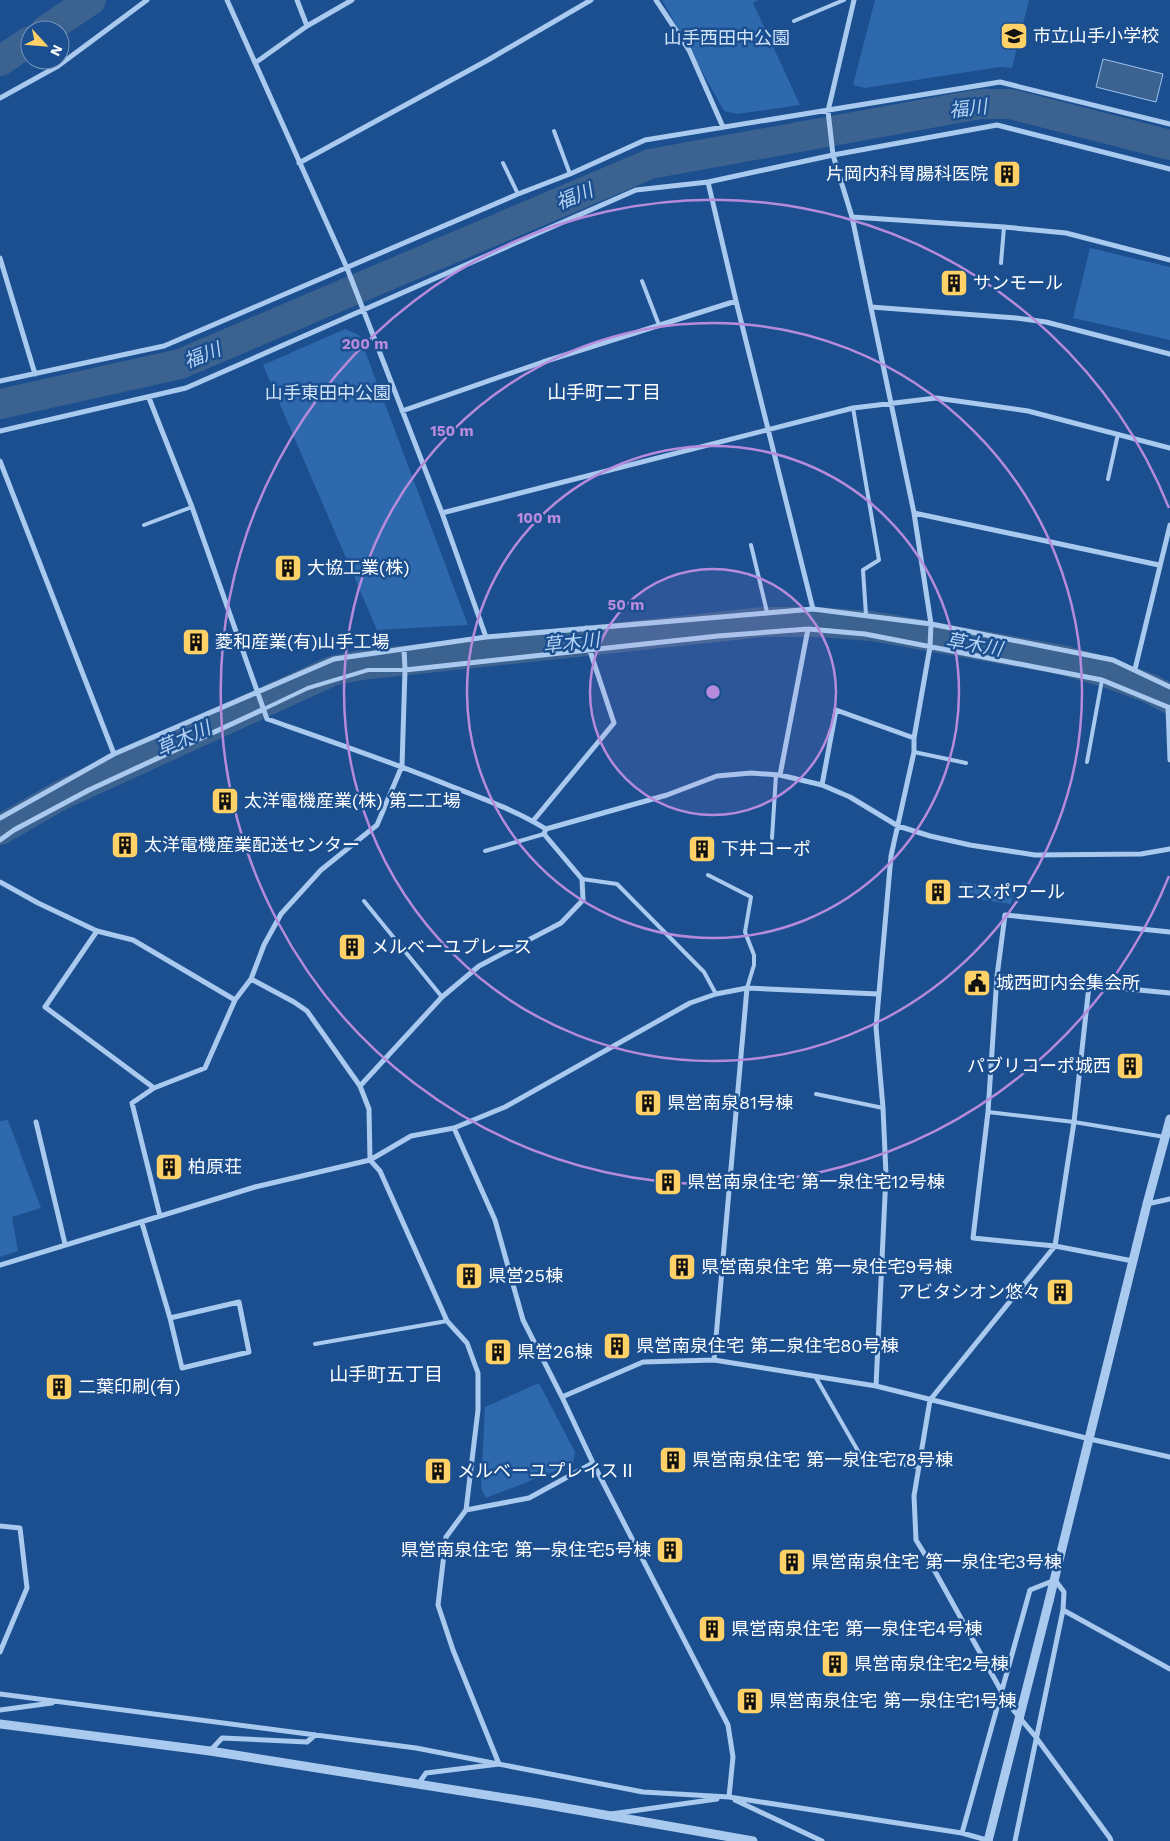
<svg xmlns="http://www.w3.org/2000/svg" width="1170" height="1841" font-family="'Work Sans','Noto Sans JP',sans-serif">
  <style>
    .green { fill: #2e69ad }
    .water { fill: #3c6290; stroke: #9cc4f0 }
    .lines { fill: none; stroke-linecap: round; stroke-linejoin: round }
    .river { stroke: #3c6290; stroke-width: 30 }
    .service { stroke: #a9c9ee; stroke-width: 4 }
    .minor { stroke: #a9c9ee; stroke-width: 5 }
    .tertiary { stroke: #a9c9ee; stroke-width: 9 }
    .tertiary-bridge { stroke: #a9c9ee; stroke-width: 9 }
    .ring { fill: none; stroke: #b68bdc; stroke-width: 2.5 }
    .labels { text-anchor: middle; stroke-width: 5; stroke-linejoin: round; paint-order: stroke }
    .poi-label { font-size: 18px; fill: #fff; stroke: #1b4f8f; text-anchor: start }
    .park-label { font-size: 18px; fill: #cfe3fa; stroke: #1b4f8f }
    .water-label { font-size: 19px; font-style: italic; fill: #b5d3f5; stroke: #1b4f8f }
    .neighbourhood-label { font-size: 19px; fill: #fff; stroke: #1b4f8f }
    .centre { fill: #b68bdc; stroke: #1b4f8f; stroke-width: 2.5 }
    .ring-label { font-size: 15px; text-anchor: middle; font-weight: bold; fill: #b68bdc; stroke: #1b4f8f; stroke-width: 5; stroke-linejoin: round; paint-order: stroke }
  </style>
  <rect width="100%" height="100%" fill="#1b4f8f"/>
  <path class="green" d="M662 0H759L753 3 800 105 737 114 724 111Z
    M875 0H1029L1012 68 1000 67 865 88 853 85Z
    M1090 248 1170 267V340L1073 318Z
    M345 329 359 335 468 625 377 630 263 365Z
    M962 882 1014 889 1011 904 963 897Z
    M8 1120 41 1208 12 1217 18 1251 0 1257V1121Z
    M539 1383 575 1452 573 1464 486 1498 481 1488 485 1407Z"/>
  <path class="water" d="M1103 59 1163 74 1156 102 1096 87Z"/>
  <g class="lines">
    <path class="river" d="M46 30 91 0
      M0 61 30 41
      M0 404 180 364 650 164 980 104H1010L1170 145
      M0 830 61 795 332 671 361 665 764 622H816L872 626 1063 660 1108 673 1151 689 1170 699"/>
    <path class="service" d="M794 21 844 0
      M554 131 570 174
      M503 163 518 194
      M1001 263 1004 227
      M642 281 659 325
      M853 408 879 560 863 570 866 615
      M1108 479 1118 434
      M144 525 192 507
      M751 545 767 612
      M264 709 308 688 368 670H405
      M914 752 966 763
      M1087 762 1102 680
      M772 838 776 775
      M485 851 544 834
      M708 875 751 897 745 932 754 955V965L747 988
      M582 879 617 884 704 972 716 994
      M364 901 442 997
      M816 1094 883 1108
      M988 1112 1074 1122 1165 1137
      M315 1344 447 1321
      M815 1376 862 1458 918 1467"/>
    <path class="minor" d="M227 0 347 268 442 513 486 637
      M297 0 307 26
      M656 0 689 50 723 127
      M854 0 828 111 833 155 852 217 914 513 931 624 930 647 914 738V752L891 856 876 1027 883 1108 886 1175 876 1386 1090 1439 1170 1457
      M255 63 307 26 352 0
      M0 98 58 66 147 0
      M299 163 488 60 591 0
      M708 182 736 301 813 609
      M852 217 1004 227 1066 233 1170 260
      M0 258 35 374
      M871 307 1016 318 1046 322 1170 354
      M0 381 164 346 518 194 570 174 645 140 1000 82 1170 124
      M149 398 192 507 267 719C330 741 392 762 453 787 484 799 517 811 546 829L544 834 582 879 583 900 561 923 479 966 442 997 360 1086
      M402 411 543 362 736 301
      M0 431 186 388 636 190 708 182 833 155 997 125 1170 169
      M0 461 114 754
      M442 513 853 408 936 398 1028 411 1170 448
      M914 513 1159 565
      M404 649 405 670
      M1135 669 1170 525
      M1168 707 1170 760
      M780 775 808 629
      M822 785 836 710 914 738
      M0 818 114 754 334 659 486 637 813 609 931 624 1113 660 1170 687
      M533 821 614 723 590 651 586 628
      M546 829 667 795 717 776 751 773 780 775 822 785 850 797 898 826 930 836 970 845 1035 855 1141 854 1170 849
      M0 840 14 830 89 790 264 709
      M0 882 38 903 97 931 133 940 235 1000
      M97 931 45 1007 154 1088
      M997 976 1170 993
      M251 979 294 1002 307 1011 360 1086 369 1109 370 1160 380 1171 447 1321 467 1343 478 1373V1410L466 1510 446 1537 438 1605 453 1650 499 1764 426 1773 419 1783
      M1089 986 1074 1122 1055 1246 930 1400 914 1496 916 1540 932 1566 1009 1705 1035 1736 1110 1838 1111 1841
      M36 1122 65 1244
      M454 1128 505 1107 690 1003 716 994 747 988 878 994
      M1147 1204 1170 1199
      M160 1216 132 1103 154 1088 205 1068 235 1000 251 979 264 945 281 914 321 870 377 825 402 766 405 670 718 636 808 629 865 634 1102 680 1170 708
      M142 1223 170 1318 182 1368 249 1352 239 1302 170 1318
      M1133 1261 1055 1246 973 1238 988 1112 997 976 1005 915 1170 932
      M0 1265 255 1187 370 1160 411 1136 454 1128 495 1220 523 1320 562 1397
      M714 1360 747 988
      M466 1510 529 1498 593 1463
      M0 1526 20 1528 27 1588 0 1652
      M1063 1610 1170 1669
      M0 1694 416 1748 643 1792 729 1797 962 1833 990 1841
      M0 1710 52 1703
      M210 1751 222 1738 307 1742 315 1735
      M729 1797 733 1757 728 1725 593 1463 562 1397 643 1362 714 1360 876 1386
      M735 1800 822 1841
      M611 1814 717 1799
      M962 1833 1030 1590 1055 1580 1064 1592 1063 1610 1015 1841"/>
    <path class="tertiary" d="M1049 1601 1147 1204 1170 1119
      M0 1724 210 1751 537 1803 753 1841"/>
    <path class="tertiary-bridge" d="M988 1841 1049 1601"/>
  </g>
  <circle cx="713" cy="692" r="123" fill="#b68bdc" fill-opacity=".12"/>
  <g class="ring">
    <circle cx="713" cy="692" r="123"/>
    <circle cx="713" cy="692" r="246"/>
    <circle cx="713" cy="692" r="369"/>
    <path d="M1169 876A492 492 0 1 1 1169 508"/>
  </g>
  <defs>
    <g id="school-square" transform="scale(1.4375)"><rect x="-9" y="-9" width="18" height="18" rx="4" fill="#ffd166" stroke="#1b4f8f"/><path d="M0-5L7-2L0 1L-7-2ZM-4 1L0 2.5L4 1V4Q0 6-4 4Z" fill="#111"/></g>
    <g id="building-square" transform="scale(1.4375)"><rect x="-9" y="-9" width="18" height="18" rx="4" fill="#ffd166" stroke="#1b4f8f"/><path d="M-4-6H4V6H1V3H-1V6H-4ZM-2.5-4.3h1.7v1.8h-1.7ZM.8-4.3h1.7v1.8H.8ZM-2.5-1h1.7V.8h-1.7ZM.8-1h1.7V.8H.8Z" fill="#111"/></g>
    <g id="civic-square" transform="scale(1.4375)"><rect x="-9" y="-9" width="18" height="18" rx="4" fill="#ffd166" stroke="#1b4f8f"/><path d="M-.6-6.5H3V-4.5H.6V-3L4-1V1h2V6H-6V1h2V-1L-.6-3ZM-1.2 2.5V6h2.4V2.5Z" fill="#111"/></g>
  </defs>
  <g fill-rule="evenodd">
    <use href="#school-square" x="1014" y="36"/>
    <use href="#building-square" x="1007" y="174"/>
    <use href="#building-square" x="954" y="283"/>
    <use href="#building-square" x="288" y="568"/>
    <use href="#building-square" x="196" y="642"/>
    <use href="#building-square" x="225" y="801"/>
    <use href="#building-square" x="125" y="845"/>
    <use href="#building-square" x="702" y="849"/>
    <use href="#building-square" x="938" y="892"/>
    <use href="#building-square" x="352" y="947"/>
    <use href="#civic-square" x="977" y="983"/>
    <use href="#building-square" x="1130" y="1066"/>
    <use href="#building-square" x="648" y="1103"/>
    <use href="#building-square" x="169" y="1167"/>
    <use href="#building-square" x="668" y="1182"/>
    <use href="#building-square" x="682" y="1267"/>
    <use href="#building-square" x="469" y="1276"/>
    <use href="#building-square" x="1060" y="1292"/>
    <use href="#building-square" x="617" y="1346"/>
    <use href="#building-square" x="498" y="1352"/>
    <use href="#building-square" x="59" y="1387"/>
    <use href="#building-square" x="673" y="1460"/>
    <use href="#building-square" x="438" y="1471"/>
    <use href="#building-square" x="670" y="1550"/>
    <use href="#building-square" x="792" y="1562"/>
    <use href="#building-square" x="712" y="1629"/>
    <use href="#building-square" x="835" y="1664"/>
    <use href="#building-square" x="750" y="1701"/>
  </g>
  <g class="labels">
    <g class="poi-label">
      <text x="1033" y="42">市立山手小学校</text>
      <text x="988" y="180" text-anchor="end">片岡内科胃腸科医院</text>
      <text x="973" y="289">サンモール</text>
      <text x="307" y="574">大協工業(株)</text>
      <text x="215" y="648">菱和産業(有)山手工場</text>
      <text x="244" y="807">太洋電機産業(株) 第二工場</text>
      <text x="144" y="851">太洋電機産業配送センター</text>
      <text x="721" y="855">下井コーポ</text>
      <text x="957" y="898">エスポワール</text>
      <text x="371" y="953">メルベーユプレース</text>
      <text x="996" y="989">城西町内会集会所</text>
      <text x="1111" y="1072" text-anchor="end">パブリコーポ城西</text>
      <text x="667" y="1109">県営南泉81号棟</text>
      <text x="188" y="1173">柏原荘</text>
      <text x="687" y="1188">県営南泉住宅 第一泉住宅12号棟</text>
      <text x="701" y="1273">県営南泉住宅 第一泉住宅9号棟</text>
      <text x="488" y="1282">県営25棟</text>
      <text x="1041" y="1298" text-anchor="end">アビタシオン悠々</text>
      <text x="636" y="1352">県営南泉住宅 第二泉住宅80号棟</text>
      <text x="517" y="1358">県営26棟</text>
      <text x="78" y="1393">二葉印刷(有)</text>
      <text x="692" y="1466">県営南泉住宅 第一泉住宅78号棟</text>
      <text x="457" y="1477">メルベーユプレイスⅡ</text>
      <text x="651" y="1556" text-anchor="end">県営南泉住宅 第一泉住宅5号棟</text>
      <text x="811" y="1568">県営南泉住宅 第一泉住宅3号棟</text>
      <text x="731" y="1635">県営南泉住宅 第一泉住宅4号棟</text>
      <text x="854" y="1670">県営南泉住宅2号棟</text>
      <text x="769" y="1707">県営南泉住宅 第一泉住宅1号棟</text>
    </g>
    <g class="park-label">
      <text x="727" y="44">山手西田中公園</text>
      <text x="328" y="399">山手東田中公園</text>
    </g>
    <g class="water-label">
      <text transform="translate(968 108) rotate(-7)" y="7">福川</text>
      <text transform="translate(574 196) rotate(-23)" y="7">福川</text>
      <text transform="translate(202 355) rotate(-22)" y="7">福川</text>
      <text transform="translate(571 642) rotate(-6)" y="7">草木川</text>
      <text transform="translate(974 644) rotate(10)" y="7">草木川</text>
      <text transform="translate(183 738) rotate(-24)" y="7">草木川</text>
    </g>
    <g class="neighbourhood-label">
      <text x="604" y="399">山手町二丁目</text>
      <text x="386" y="1381">山手町五丁目</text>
    </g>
  </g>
  <circle cx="713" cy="692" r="8" class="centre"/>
  <g class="ring-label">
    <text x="365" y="349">200 m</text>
    <text x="452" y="436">150 m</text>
    <text x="539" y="523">100 m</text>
    <text x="626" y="610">50 m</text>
  </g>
  <g transform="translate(45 45) rotate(116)"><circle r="24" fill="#1b4f8f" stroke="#7695bc"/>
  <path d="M0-4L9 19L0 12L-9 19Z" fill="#ffd166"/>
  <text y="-8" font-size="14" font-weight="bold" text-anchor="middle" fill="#ffffff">N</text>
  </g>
</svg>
